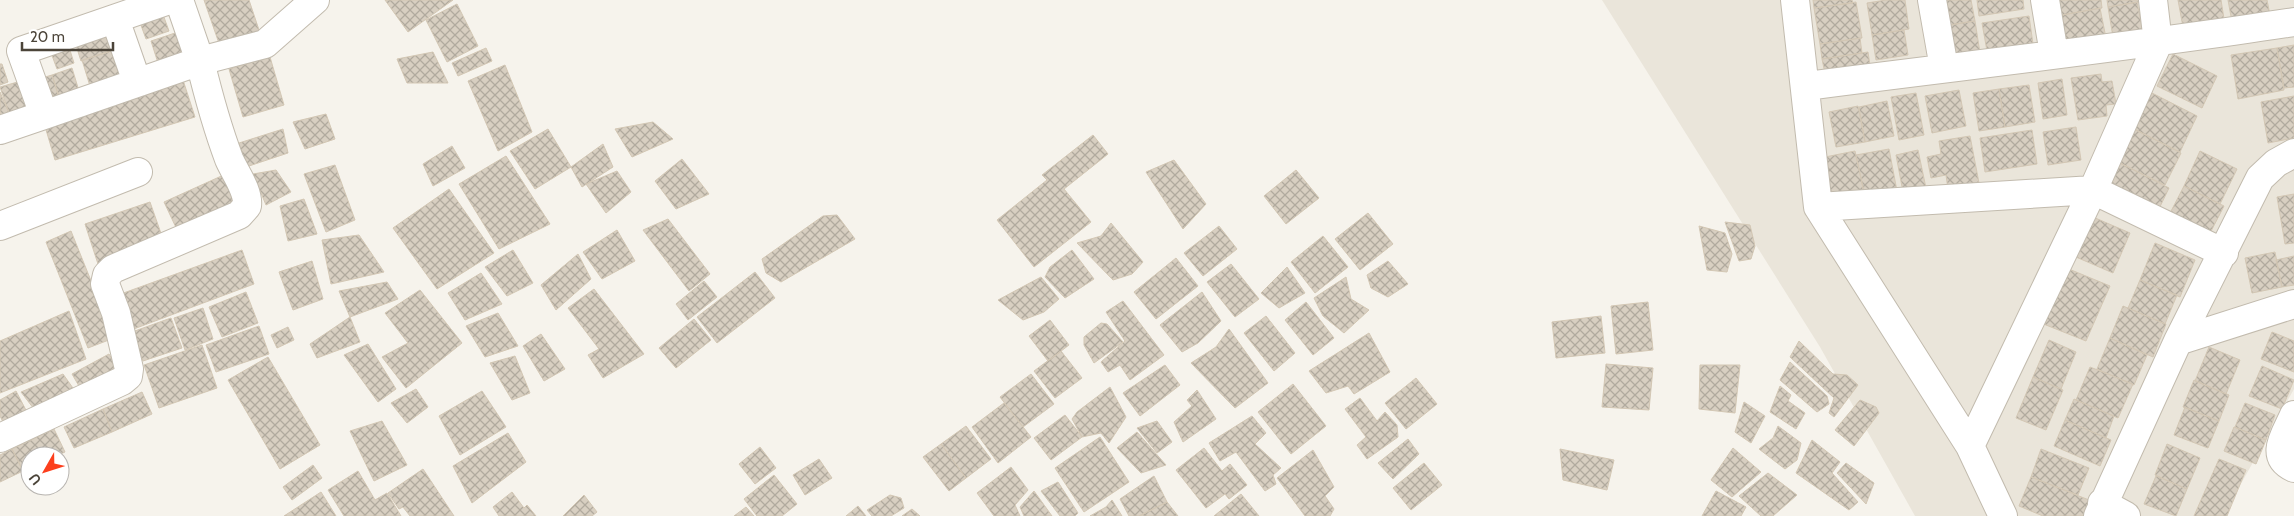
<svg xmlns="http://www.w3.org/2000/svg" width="2294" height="516" font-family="Cabin,sans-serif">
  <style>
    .residential { fill: #eae5da }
    .building { fill: url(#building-cross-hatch); stroke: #d3c7b4 }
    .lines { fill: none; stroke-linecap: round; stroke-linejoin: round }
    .minor-casing { stroke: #c2bbae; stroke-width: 30 }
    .minor { stroke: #fff; stroke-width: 28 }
  </style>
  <defs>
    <pattern id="building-cross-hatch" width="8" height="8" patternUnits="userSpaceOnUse" patternTransform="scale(1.25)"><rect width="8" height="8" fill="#d8cfc1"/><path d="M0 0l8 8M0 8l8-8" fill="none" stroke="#b1aa9e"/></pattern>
  </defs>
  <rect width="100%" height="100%" fill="#f6f3ec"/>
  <path class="residential" d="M1602 0H2294V389L2223 516H1915L1820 347Z"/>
  <path class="building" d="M204 0H249L262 39 222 52Z
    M385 0H453L408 32Z
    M1813 0H1852L1853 3 1814 8Z
    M1886 0H1905L1909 29 1872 35 1867 3Z
    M1939 0H1971L1975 21 1943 26Z
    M1977 0H2023L2024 9 1979 16Z
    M2059 0H2101L2102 8 2062 15Z
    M2107 0H2139V2L2108 7Z
    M2178 0H2221L2224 19 2183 27Z
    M2228 0H2267L2270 15 2232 22Z
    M1856 2 1862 38 1820 44 1814 8Z
    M2137 2 2143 32 2113 37 2108 7Z
    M457 4 478 46 447 62 426 20Z
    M2100 8 2106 38 2063 45 2057 16Z
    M161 9 169 31 146 39 138 17Z
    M2029 16 2033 44 1987 51 1982 23Z
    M1975 21 1980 53 1948 58 1943 26Z
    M104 30 111 51 81 61 74 39Z
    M1904 30 1908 55 1876 60 1872 35Z
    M181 31 190 56 159 66 151 41Z
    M1860 38 1862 53 1822 59 1820 44Z
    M68 44 74 63 57 69 50 50Z
    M2294 45V87L2284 88 2277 48Z
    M486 48 492 61 458 76 452 63Z
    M2277 48 2284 90 2238 99 2231 55Z
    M111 51 120 76 90 86 82 60Z
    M433 52 448 83H407L397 59Z
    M1868 52 1871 72 1826 78 1822 59Z
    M2173 54 2217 76 2202 108 2157 86Z
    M270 57 284 105 243 117 229 69Z
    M0 64H2L8 82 0 85Z
    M505 65 532 132 498 151 468 81Z
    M72 68 79 91 59 98 52 75Z
    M2101 74 2102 82 2112 81 2116 104 2106 105 2107 116 2078 120 2071 78Z
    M52 75 59 96 43 101 35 80Z
    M2062 79 2067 115 2043 119 2038 83Z
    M183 80 195 117 55 160 44 123Z
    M21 81 30 107 9 113 0 87Z
    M2029 85 2035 122 2005 127 1999 89Z
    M1999 89 2005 127 1979 131 1973 93Z
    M1959 90 1966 126 1932 133 1925 96Z
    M0 92 9 113 0 116Z
    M1916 93 1924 135 1899 140 1891 97Z
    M2152 93 2197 116 2180 152 2134 129Z
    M2294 96V138L2268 143 2261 102Z
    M1887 101 1894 136 1865 142 1859 107Z
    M1858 106 1865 142 1836 147 1829 112Z
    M326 114 335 139 305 149 293 122Z
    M653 122 673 139 632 157 615 129Z
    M2076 127 2081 160 2048 165 2043 132Z
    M283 129 288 153 246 167 239 143Z
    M548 129 571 167 535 189 510 151Z
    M2134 129 2181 153 2165 185 2118 162Z
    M2032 130 2037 164 1985 172 1980 138Z
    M1093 135 1108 154 1064 189 1091 222 1034 267 997 220 1047 180 1042 175Z
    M1970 136 1979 183 1948 189 1946 175 1931 178 1927 157 1941 154 1939 141Z
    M603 144 613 167 582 187 571 167Z
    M452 146 465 168 433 186 423 164Z
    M1889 149 1897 191 1865 197 1856 155Z
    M1918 150 1926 188 1903 192 1896 155Z
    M1855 151 1865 197 1833 203 1825 157Z
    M2200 151 2237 169 2220 204 2184 186Z
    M506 156 550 224 499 249 459 184Z
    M682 159 709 194 676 209 655 181Z
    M1174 160 1206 204 1183 229 1146 172Z
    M2118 162 2169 188 2155 217 2103 192Z
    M335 165 355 220 326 232 304 174Z
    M276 170 291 192 266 205 253 174Z
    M1296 170 1319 198 1286 224 1264 196Z
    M617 171 631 192 606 213 586 184Z
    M228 173 244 207 180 236 164 202Z
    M2184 186 2224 206 2207 239 2167 219Z
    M449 189 494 253 437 289 393 228Z
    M2294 194V243L2285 244 2277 197Z
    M304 199 317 234 288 241 280 206Z
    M150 202 164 242 98 264 85 224Z
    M1368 213 1393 244 1360 270 1335 239Z
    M2086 214 2130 233 2113 273 2069 254Z
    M837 215 855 239 781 282 766 273 762 259 823 216Z
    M668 219 710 274 689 291 643 230Z
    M1725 222 1750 225 1755 246 1751 259 1739 261Z
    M1111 223 1143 262 1132 274 1113 280 1077 243 1101 236Z
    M1219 226 1237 249 1203 276 1184 253Z
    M1699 226 1725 233 1732 254 1727 272 1707 270Z
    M617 230 635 261 602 279 583 252Z
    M71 231 114 338 88 348 46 242Z
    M359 235 384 272 331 284 322 240Z
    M1323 236 1348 267 1315 293 1291 262Z
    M2155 243 2195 260 2180 297 2140 280Z
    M242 250 254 284 131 330 118 295Z
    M513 250 533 283 507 296 485 267Z
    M1072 250 1094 279 1065 298 1045 277 1050 267Z
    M2275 252 2282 287 2252 293 2245 258Z
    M578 254 591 279 556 310 541 285Z
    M2294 256V285L2282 287 2276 260Z
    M1176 258 1198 286 1156 319 1134 292Z
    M312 261 323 299 293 310 279 272Z
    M1388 261 1408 284 1388 297 1371 288 1367 275Z
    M1231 264 1259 299 1235 317 1207 282Z
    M1287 267 1305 293 1279 308 1261 293Z
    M2064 267 2110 286 2086 341 2041 323Z
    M755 272 775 298 717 343 697 317Z
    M481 273 502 304 465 320 448 293Z
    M1041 277 1059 299 1044 312 1023 320 998 300Z
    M1346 277 1351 299 1369 310 1344 333 1323 316 1314 298Z
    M2140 280 2177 295 2165 324 2128 308Z
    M704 281 717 297 688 320 676 304Z
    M387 282 398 299 350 317 339 291Z
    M594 289 644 354 603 378 588 355 599 349 568 308Z
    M420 290 462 343 406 388 382 357 408 343 385 313Z
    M246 292 258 323 222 337 209 307Z
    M1202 292 1221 321 1198 343 1182 352 1160 325Z
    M1123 301 1164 355 1130 380 1120 365 1108 372 1101 362 1125 341 1106 312Z
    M1306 302 1334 338 1313 355 1285 320Z
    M1648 302 1653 350 1616 354 1611 306Z
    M2123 306 2166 324 2153 357 2110 338Z
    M203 308 213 339 185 350 174 318Z
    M69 311 86 359 0 393V341Z
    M498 313 518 346 485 357 466 326Z
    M1266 316 1295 353 1274 371 1244 333Z
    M1601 316 1605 353 1556 358 1552 322Z
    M350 317 360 342 317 358 310 344Z
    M171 318 182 348 143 361 132 332Z
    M694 319 711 340 676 368 659 348Z
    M1050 320 1069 345 1048 361 1029 336Z
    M1101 323 1107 324 1123 342 1094 363 1084 345V337Z
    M259 326 269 354 216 372 206 345Z
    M288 327 294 340 277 348 271 335Z
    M1229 329 1268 383 1235 408 1191 363 1216 347Z
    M2272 332 2294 341V372L2261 359Z
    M1369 333 1390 372 1354 394 1348 386 1326 393 1309 371Z
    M541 334 565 369 544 381 523 346Z
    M2110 338 2147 355 2134 385 2097 369Z
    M2049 340 2076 352 2061 389 2033 377Z
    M1799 341 1833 374 1847 375 1858 385 1834 417 1829 413 1834 398 1790 357Z
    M368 344 396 389 378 402 344 355Z
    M202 345 217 388 159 408 144 365Z
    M2209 347 2240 360 2226 394 2195 381Z
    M1061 351 1082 378 1055 398 1034 371Z
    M109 354 120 373 83 393 72 374Z
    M515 356 530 393 512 400 490 363Z
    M268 357 320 445 280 469 228 380Z
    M1790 362 1827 396 1829 404 1817 412 1780 380Z
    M1606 364 1653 368 1649 410 1602 407Z
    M1165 365 1180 385 1140 416 1123 393Z
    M1700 365H1740L1735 413 1699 409Z
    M2262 366 2294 380 2282 409 2249 396Z
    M2090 367 2133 384 2118 418 2076 400Z
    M63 374 80 398 37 413 21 392Z
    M1031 374 1054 404 1023 427 1000 397Z
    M2033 377 2063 390 2046 430 2016 418Z
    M1416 378 1437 404 1406 429 1385 403Z
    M2194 380 2229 395 2219 421 2183 407Z
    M1293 384 1326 426 1291 454 1258 412Z
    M1780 386 1791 395 1788 401 1805 413 1796 429 1770 412Z
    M1110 387 1126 417 1109 443 1101 433 1082 437 1072 419 1077 412Z
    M416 389 428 407 407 423 391 403Z
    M1197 390 1216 419 1183 442 1174 422 1192 406 1187 400Z
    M16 391 29 416 6 428 0 416V400Z
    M482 391 506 427 460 455 439 416Z
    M142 392 152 414 112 432 103 409Z
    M1360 398 1377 421 1385 412 1397 425 1398 437 1367 459 1357 445 1366 437 1345 409Z
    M2074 399 2114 416 2106 438 2065 420Z
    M1860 400 1876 407 1879 413 1854 446 1835 430Z
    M1744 402 1765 416 1751 443 1735 432Z
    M1004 403 1031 437 998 463 972 427Z
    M2245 403 2275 415 2266 440 2235 427Z
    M2185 407 2219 421 2208 448 2174 435Z
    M103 409 112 432 74 448 64 427Z
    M1065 415 1082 437 1051 460 1034 438Z
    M1252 416 1266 433 1255 444 1281 468 1273 475 1276 484 1265 491 1236 452 1220 461 1209 443Z
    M2065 420 2111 440 2100 466 2054 446Z
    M382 421 407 465 374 481 350 431Z
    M1157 421 1172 442 1157 453 1137 428Z
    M966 426 991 459 966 478 941 444Z
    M1778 426 1801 443 1797 460 1785 469 1759 449 1773 438Z
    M2234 427 2266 440 2256 464 2224 451Z
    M54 429 65 452 56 456H30V468L23 471 12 449Z
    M1137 432 1166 465 1141 473 1117 448Z
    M508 433 526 462 472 503 453 466Z
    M1100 437 1129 482 1084 512 1055 468Z
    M1408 439 1419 454 1393 479 1378 463Z
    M1812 440 1840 462 1832 473 1858 502 1849 510 1796 473Z
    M941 444 966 478 949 491 923 457Z
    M2167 444 2200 458 2187 489 2155 475Z
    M760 447 776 468 755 484 739 464Z
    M1204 448 1222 471 1230 464 1247 485 1229 499 1225 494 1206 508 1176 470Z
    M1733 448 1761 472 1732 497 1711 480Z
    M12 449 23 471 0 482V455Z
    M1560 449 1614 460 1607 490 1563 480Z
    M2041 449 2089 468 2078 495 2031 477Z
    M1313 450 1334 487 1325 496 1334 509 1330 516H1305L1277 478Z
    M819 459 832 478 805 495 793 475Z
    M2219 459 2246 470 2227 516H2194Z
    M1424 463 1442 485 1411 510 1393 488Z
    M1846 463 1874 483 1866 504 1837 473Z
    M313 465 322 478 292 500 283 487Z
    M1011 467 1028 490 1015 505 1020 516H994L977 493Z
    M423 469 454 516H410L403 507 399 509 388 493Z
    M358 471 375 500 387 493 401 516H344L328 490Z
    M1768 473 1797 495 1773 516H1761L1739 496Z
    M774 475 797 504 782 516H757L744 499Z
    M1154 476 1167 502 1139 516H1129L1120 499Z
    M2156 476 2187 489 2176 516 2144 504Z
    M2031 477 2089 500 2083 516H2043L2019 506Z
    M1058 482 1078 513 1075 516H1060L1041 491Z
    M1034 491 1052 516H1024L1020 507Z
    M1716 491 1746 507 1741 516H1702Z
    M321 492 336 516H284Z
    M512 492 524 508 527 505 536 516H499L493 507Z
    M1241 494 1259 516H1214Z
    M584 495 597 512 592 516H563Z
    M890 495 901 498 904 508 891 516H872L867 510Z
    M1112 500 1122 516H1090L1106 507Z
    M1167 502 1178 516H1139Z
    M858 506 866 516H846Z
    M746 507 754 516H734Z
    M912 509 920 516H902Z"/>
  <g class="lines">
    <g class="minor-casing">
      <path id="minor" d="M169 0 21 51 44 115 200 61 179 0
        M1795 0 1818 207 1970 446 2003 516
        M1932 0 1944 68
        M2045 0 2054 54
        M115 19 137 82
        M1806 86C1968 65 2132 47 2294 22
        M0 130 44 115
        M1818 207 2093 190 2224 253
        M0 226 138 172
        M2178 341 2294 304
        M2294 415C2286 434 2268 456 2294 468
        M0 438 122 381 128 376 129 369 116 313 105 284 107 275 113 269 239 215 247 206C249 191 235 173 229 159 217 127 208 94 200 61L265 44 315 0
        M1970 446 2093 190 2158 43 2153 0
        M2102 503 2126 516
        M2098 516 2178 341 2260 178 2276 163 2294 153"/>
    </g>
    <use href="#minor" class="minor"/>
  </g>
  <g transform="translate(45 471) rotate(231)"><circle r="24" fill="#ffffff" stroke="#b7b4b0"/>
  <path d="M0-4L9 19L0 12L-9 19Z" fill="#fc3f1d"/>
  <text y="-8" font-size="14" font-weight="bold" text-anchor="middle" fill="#4b4439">U</text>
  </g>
  <path d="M22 42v8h91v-8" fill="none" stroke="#4b4439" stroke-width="2.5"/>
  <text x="30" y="42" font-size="15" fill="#4b4439" stroke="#ffffff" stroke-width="4" paint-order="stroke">20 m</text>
</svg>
